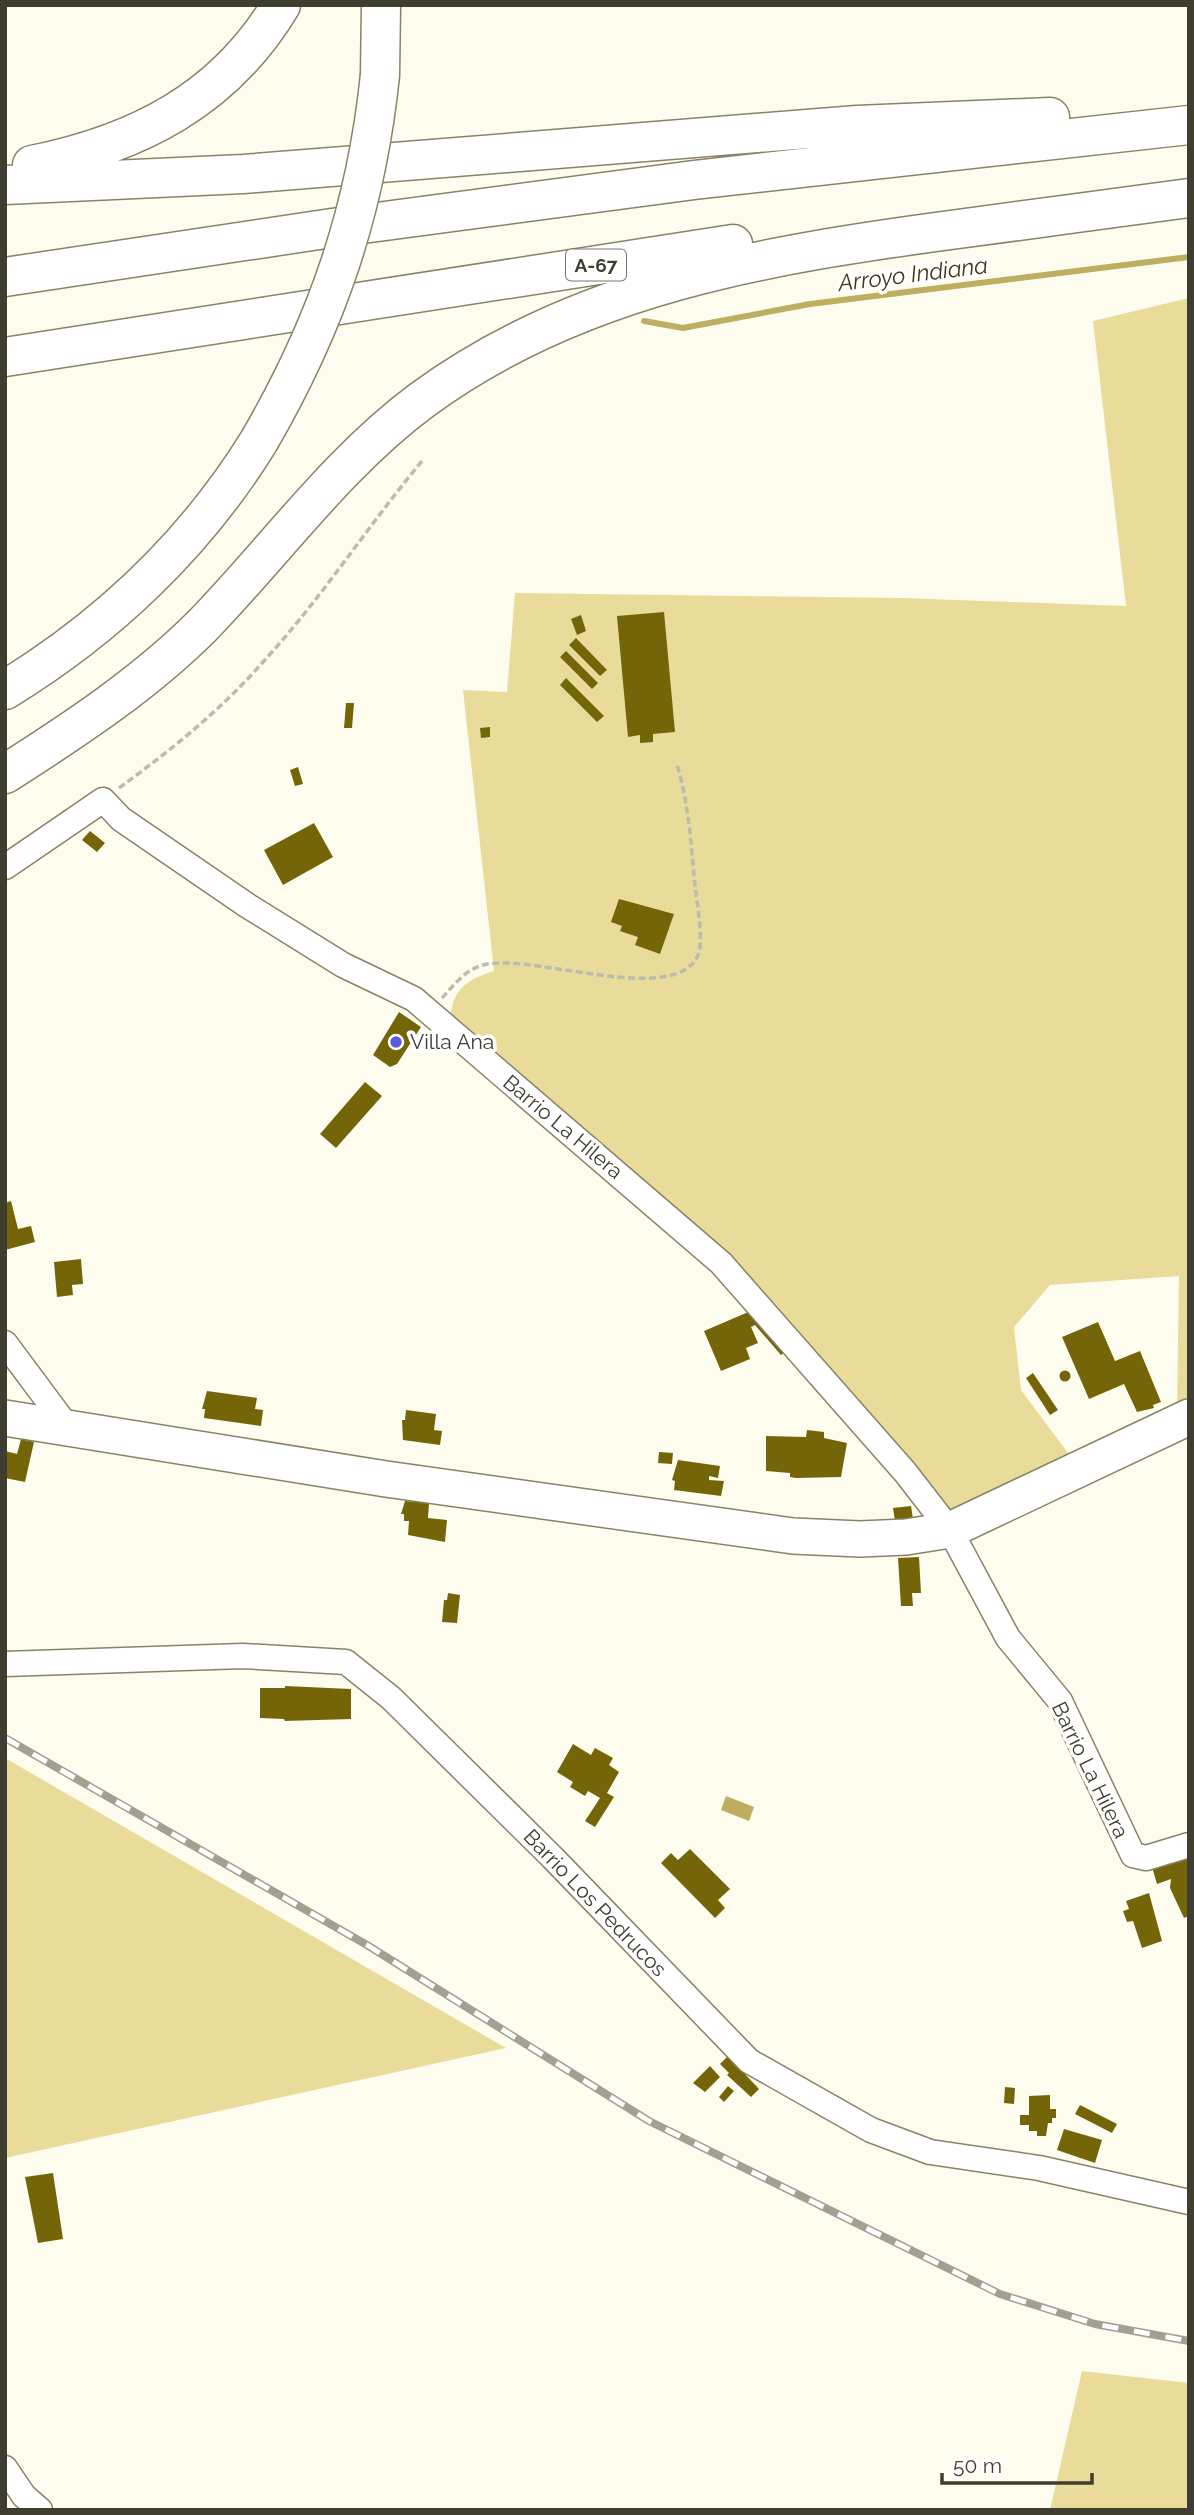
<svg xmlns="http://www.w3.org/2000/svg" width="1194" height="2515" font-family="Raleway,sans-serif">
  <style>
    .green { fill: #e9dc9a }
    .water { fill: #beae5f }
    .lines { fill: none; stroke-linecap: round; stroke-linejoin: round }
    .stream { stroke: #beae5f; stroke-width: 6 }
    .building { fill: #756509 }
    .street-casing { stroke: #898366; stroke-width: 27 }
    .secondary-casing { stroke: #898366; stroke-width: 38 }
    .highway-casing { stroke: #898366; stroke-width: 41 }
    .path { stroke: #bdbaae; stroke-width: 3.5; stroke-dasharray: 7 3.5; stroke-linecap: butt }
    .street { stroke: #fff; stroke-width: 24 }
    .secondary { stroke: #fff; stroke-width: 35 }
    .highway { stroke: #fff; stroke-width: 38 }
    .rail-casing { stroke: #a29f93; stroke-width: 8 }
    .rail { stroke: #fff; stroke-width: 5; stroke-dasharray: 16; stroke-linecap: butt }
    .highway-bridge-casing { stroke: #898366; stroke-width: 41; stroke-linecap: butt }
    .highway-bridge { stroke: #fff; stroke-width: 38 }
    .poi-dot { fill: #5a5dd4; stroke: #fff; stroke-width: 2.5 }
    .labels { text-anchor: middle; stroke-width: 7; stroke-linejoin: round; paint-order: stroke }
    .shield { fill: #fff; stroke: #79766e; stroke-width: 2 }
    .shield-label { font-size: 19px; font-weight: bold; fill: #3f3c30 }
    .poi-label { font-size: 21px; fill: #3f3c30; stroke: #fff; text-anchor: start }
    .street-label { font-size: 21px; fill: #3f3c30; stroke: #fff }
    .water-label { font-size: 23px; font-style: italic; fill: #3f3815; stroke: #fff }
  </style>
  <rect width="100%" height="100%" fill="#fefcef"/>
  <path class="green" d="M1189 298V1402L1177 1408 1179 1276 1050 1285 1014 1327 1021 1390 1074 1461 956 1517 730 1267 450 1024C451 990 465 980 494 971L463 690 507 692 515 593 903 598 1126 606 1093 321Z
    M5 1758 506 2048 5 2158Z
    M1082 2371 1189 2383V2510H1050Z"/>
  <path class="water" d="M726 1796 754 1807 749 1821 721 1810Z"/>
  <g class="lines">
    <path class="stream" d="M644 321 683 328 810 304 1189 257"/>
  </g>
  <path class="building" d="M664 612 675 732 653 734V742L640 743V735L628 737 617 616Z
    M581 615 586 631 577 635 571 619Z
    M576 638 607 670 600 676 569 645Z
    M566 651 598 683 592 689 560 657Z
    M566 678 604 716 597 722 560 685Z
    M346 703H354L352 728H344Z
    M490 727V737L481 738 480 728Z
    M298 767 303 784 295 786 290 770Z
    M314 823 333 857 283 885 264 850Z
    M90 831 105 843 97 852 82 840Z
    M619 899 674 914 660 954 635 945 638 937 620 931 622 926 611 922Z
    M399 1012 421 1027 397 1064 390 1067 373 1055Z
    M365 1082 382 1096 336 1148 320 1134Z
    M11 1201 18 1229 31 1226 35 1242 5 1250V1203Z
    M81 1259 83 1284 72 1285 73 1295 57 1297 54 1262Z
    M753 1310 788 1350 781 1355 755 1325 751 1327 758 1343 746 1348 750 1359 721 1371 704 1331Z
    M1098 1322 1115 1361 1140 1351 1161 1402 1153 1405 1154 1408 1137 1412 1124 1384 1089 1399 1062 1337Z
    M1059.5 1376a5.5 5.5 0 1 1 11 0a5.5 5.5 0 1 1-11 0Z
    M1033 1373 1058 1410 1050 1415 1026 1378Z
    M207 1391 257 1398 255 1409 263 1410 261 1426 204 1418 205 1409H202Z
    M406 1410 436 1414 434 1430 442 1431 440 1445 403 1440 402 1420H405Z
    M807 1430 824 1432V1438L847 1443 841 1477 796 1478 790 1477V1473L766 1471V1436L806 1437Z
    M21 1439 34 1442 25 1482 5 1478V1451L17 1454Z
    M659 1452 673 1453 672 1464 658 1463Z
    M678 1460 720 1466 718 1478 709 1476V1480L724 1481 721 1496 674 1490 675 1481 672 1480Z
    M405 1501 429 1503 428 1518 447 1520 445 1542 408 1535 409 1521H404V1514H401Z
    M911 1506 913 1519 895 1521 893 1508Z
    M919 1557 921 1593H912L913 1606H901L898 1558Z
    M448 1593 460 1595 457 1623 442 1622 444 1600H447Z
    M285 1686 351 1689V1719L285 1721 284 1719 260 1718V1688H285Z
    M573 1744 591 1755 595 1748 613 1758 609 1765 619 1772 607 1793 614 1797 595 1827 585 1821 600 1798 588 1791 585 1796 570 1787 573 1782 557 1772Z
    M690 1849 730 1889 718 1900 725 1908 715 1918 661 1863 671 1853 678 1860Z
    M1185 1852 1189 1862V1916L1184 1918 1170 1888 1171 1879 1157 1884 1152 1867Z
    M1149 1893 1162 1941 1142 1948 1133 1921 1127 1922 1123 1911 1129 1909 1126 1901Z
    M728 2056 759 2089 751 2097 727 2075 729 2073 720 2064Z
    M710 2066 720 2077 705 2092 693 2083Z
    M728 2086 734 2091 724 2102 719 2097Z
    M1005 2087 1015 2088 1014 2104 1004 2103Z
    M1050 2095V2109H1056V2118H1052V2123H1048L1046 2136H1037V2131H1029V2125H1020V2115H1029V2096Z
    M1080 2105 1117 2124 1112 2133 1075 2114Z
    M1064 2129 1102 2140 1095 2163 1057 2150Z
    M53 2173 63 2239 38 2243 25 2177Z"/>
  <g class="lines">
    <g class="street-casing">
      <path id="street" d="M5 867 103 800 121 819 248 906 343 965 414 999 721 1263 905 1472 950 1530 1008 1638 1060 1701 1133 1855 1146 1858 1189 1845
        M5 1343 69 1429
        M5 1664 243 1656 346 1662 391 1698 552 1857 749 2061 871 2130 930 2152 1039 2168 1189 2202
        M5 2468 24 2496 40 2510"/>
    </g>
    <g class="secondary-casing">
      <path id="secondary" d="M5 1418 386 1479 793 1536 860 1539 906 1537 950 1530 1189 1417"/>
    </g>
    <g class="highway-casing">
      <path id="highway" d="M380 75 381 5
        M32 165C137 144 224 100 281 5
        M5 185 243 174 857 125 1050 117
        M5 277 332 228 694 180 1189 125
        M5 357 733 244
        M5 690C108 627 196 543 259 441
        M5 774C74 730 144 684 202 626 275 551 337 463 422 400 578 285 769 254 958 229 1035 219 1112 208 1189 198"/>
    </g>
    <path class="path" d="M119 788C171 750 220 711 263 662 321 599 367 527 422 461
      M442 998C454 985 466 969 483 965 531 952 675 1008 698 955 704 941 697 902 695 886 691 845 689 804 677 765"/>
    <use href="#street" class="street"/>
    <use href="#secondary" class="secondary"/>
    <use href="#highway" class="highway"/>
    <g class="rail-casing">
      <path id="rail" d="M5 1738 367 1945 649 2121 1000 2294 1095 2324 1189 2341"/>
    </g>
    <use href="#rail" class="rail"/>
    <g class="highway-bridge-casing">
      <path id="highway-bridge" d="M259 441C327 324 366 210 380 75"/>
    </g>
    <use href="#highway-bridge" class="highway-bridge"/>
  </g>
  <circle class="poi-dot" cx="396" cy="1042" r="7"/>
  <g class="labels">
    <rect class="shield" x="566" y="249.5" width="60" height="31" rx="5"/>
    <g class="shield-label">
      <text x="596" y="272">A-67</text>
    </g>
    <g class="poi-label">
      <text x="410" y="1049">Villa Ana</text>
    </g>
    <g class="street-label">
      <text transform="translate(563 1127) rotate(40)" y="7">Barrio La Hilera</text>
      <text transform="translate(1090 1770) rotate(64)" y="7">Barrio La Hilera</text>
      <text transform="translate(595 1903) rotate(46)" y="7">Barrio Los Pedrucos</text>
    </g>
    <g class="water-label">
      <text transform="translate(913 274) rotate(-7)" y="8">Arroyo Indiana</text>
    </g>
  </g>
  <rect width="1194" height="2515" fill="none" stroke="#3f3c30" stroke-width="14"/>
  <path d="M942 2473v10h150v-10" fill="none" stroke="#3f3c30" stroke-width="3.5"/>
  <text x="953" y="2473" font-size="21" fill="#3f3c30" stroke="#ffffff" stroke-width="5" paint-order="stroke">50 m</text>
</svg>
